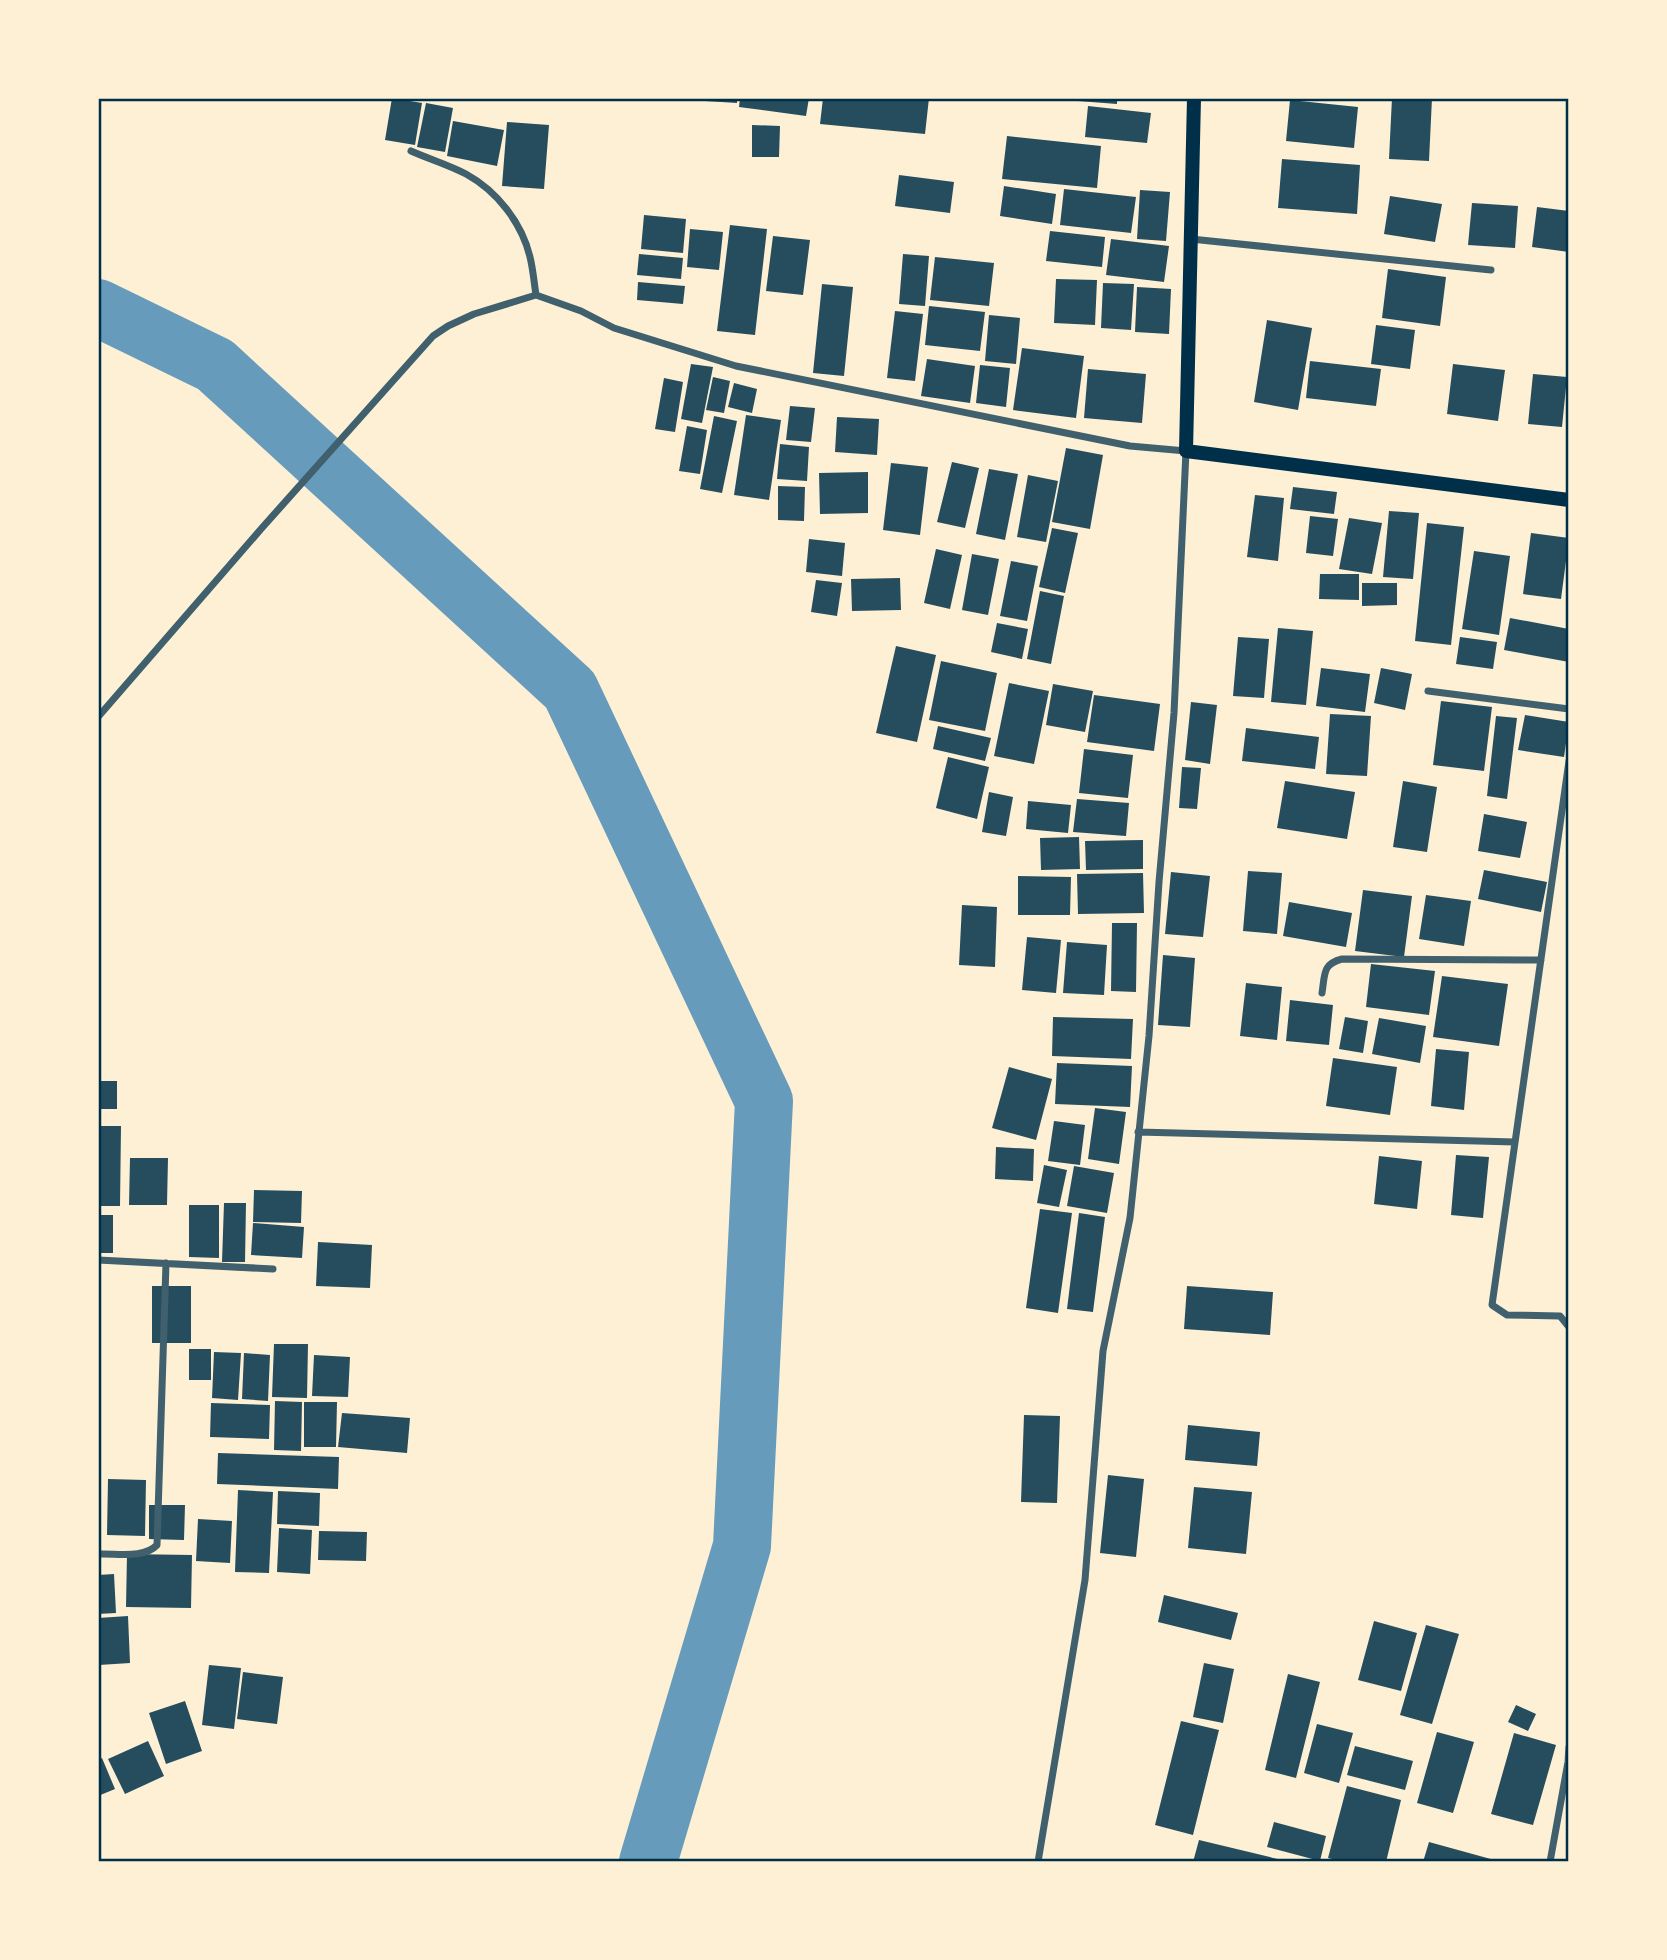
<svg xmlns="http://www.w3.org/2000/svg" width="1667" height="1960" font-family="'Times New Roman',serif">
  <style>
    .lines { fill: none; stroke-linecap: round; stroke-linejoin: round }
    .river { stroke: #669bbc; stroke-width: 58 }
    .building { fill: #264d5e }
    .minor { stroke: #3f606c; stroke-width: 7 }
    .secondary { stroke: #003049; stroke-width: 14 }
    .neatline { fill: none; stroke: #003049; stroke-width: 2.5 }
  </style>
  <rect width="100%" height="100%" fill="#fdf0d5"/>
  <g class="lines">
    <path class="river" d="M98 308 215 365 570 690 764 1101 742 1546 648 1862"/>
  </g>
  <path class="building" d="M392 98 422 103 415 145 385 140Z
    M689 98H737V103L689 100Z
    M740 98H809L806 116 739 107Z
    M823 98H929L925 134 820 124Z
    M1065 98H1117V104L1065 100Z
    M1392 98H1432L1429 161 1389 159Z
    M1290 100 1358 107 1354 148 1286 141Z
    M426 103 453 108 445 152 417 147Z
    M1088 106 1151 113 1147 143 1085 137Z
    M453 121 504 130 497 166 447 156Z
    M507 122 549 125 544 189 502 186Z
    M752 125 780 126 779 157H752Z
    M1007 136 1101 146 1097 188 1002 179Z
    M1282 159 1360 165 1357 214 1278 208Z
    M899 175 954 182 950 213 895 206Z
    M1004 186 1056 194 1052 224 1000 216Z
    M1064 189 1136 197 1131 233 1060 225Z
    M1140 190 1170 192 1166 241 1137 239Z
    M1390 196 1442 204 1435 242 1384 234Z
    M1472 203 1518 206 1515 248 1468 245Z
    M1537 207 1569 211V252L1532 247Z
    M644 215 686 219 683 253 641 249Z
    M730 225 767 229 755 335 717 331Z
    M690 229 723 232 719 270 687 267Z
    M1050 231 1105 237 1102 267 1046 261Z
    M773 236 810 240 803 295 766 291Z
    M1111 239 1169 246 1164 282 1106 275Z
    M639 254 683 258 681 279 637 275Z
    M903 254 929 256 925 306 899 304Z
    M935 257 994 263 989 306 930 300Z
    M1388 269 1446 277 1440 326 1382 318Z
    M1056 279 1097 280 1095 325 1054 323Z
    M638 282 685 286 683 304 637 300Z
    M1103 283 1134 284 1131 330 1101 328Z
    M822 284 853 287 844 376 813 373Z
    M1137 287 1171 289 1169 334 1135 332Z
    M929 306 985 312 980 351 925 345Z
    M895 311 923 314 915 381 887 378Z
    M989 315 1020 318 1016 364 985 361Z
    M1267 320 1312 328 1298 410 1254 402Z
    M1376 325 1415 330 1410 369 1371 364Z
    M1022 348 1084 356 1076 418 1013 410Z
    M927 359 975 366 970 403 921 396Z
    M1310 361 1381 369 1376 406 1306 398Z
    M691 364 713 367 702 423 681 419Z
    M1453 364 1505 370 1498 421 1447 414Z
    M980 365 1010 368 1006 407 976 403Z
    M1088 369 1146 374 1142 423 1084 418Z
    M1533 374 1567 377 1562 427 1528 424Z
    M713 377 730 381 724 413 706 410Z
    M664 378 683 382 675 432 655 429Z
    M734 383 757 389 752 413 728 407Z
    M790 406 815 408 811 442 786 440Z
    M746 415 781 420 769 500 734 495Z
    M714 416 737 421 722 493 700 489Z
    M837 417 879 419 877 455 835 452Z
    M687 426 707 430 700 474 679 471Z
    M780 444 809 447 807 481 777 479Z
    M1066 448 1103 455 1090 529 1052 522Z
    M952 462 979 468 965 528 937 522Z
    M891 463 928 467 920 535 883 530Z
    M989 469 1018 474 1005 540 976 534Z
    M868 472V513L820 514 819 473Z
    M1028 475 1058 481 1046 542 1017 537Z
    M778 486 805 487 804 521 778 520Z
    M1293 487 1337 492 1334 514 1290 509Z
    M1255 495 1284 498 1278 561 1247 557Z
    M1389 511 1419 513 1413 579 1383 577Z
    M1310 516 1338 519 1333 556 1306 553Z
    M1349 518 1382 523 1372 574 1339 569Z
    M1427 523 1464 527 1451 645 1415 641Z
    M1052 528 1078 533 1065 593 1039 587Z
    M1531 533 1569 538 1561 599 1523 594Z
    M809 539 845 543 842 576 806 572Z
    M936 549 962 555 950 609 924 603Z
    M1474 551 1510 556 1499 635 1462 629Z
    M972 554 999 559 988 615 962 610Z
    M1011 561 1038 566 1027 621 1000 616Z
    M1320 574H1359V600L1319 599Z
    M900 578 901 610 852 611 851 579Z
    M816 580 842 583 837 616 811 612Z
    M1362 583H1397V605L1362 606Z
    M1040 591 1064 596 1051 664 1027 659Z
    M1510 618 1569 629V662L1504 650Z
    M997 623 1028 629 1022 659 991 652Z
    M1278 628 1313 631 1306 705 1271 702Z
    M1238 637 1269 639 1264 698 1233 696Z
    M1460 637 1497 642 1493 669 1456 664Z
    M896 646 936 655 917 742 876 733Z
    M941 661 997 673 985 731 929 720Z
    M1321 668 1370 674 1365 712 1316 706Z
    M1381 668 1412 674 1405 710 1374 703Z
    M1009 683 1049 691 1034 764 994 756Z
    M1053 684 1093 691 1085 732 1046 725Z
    M1094 695 1160 704 1154 751 1087 742Z
    M1441 701 1492 707 1484 771 1433 765Z
    M1191 702 1217 705 1210 764 1185 760Z
    M1330 714 1371 716 1367 776 1326 774Z
    M1525 715 1569 722 1564 757 1518 750Z
    M1496 716 1517 718 1507 799 1487 796Z
    M938 726 991 738 985 761 933 749Z
    M1246 728 1319 737 1315 769 1242 761Z
    M1084 749 1133 755 1128 798 1079 793Z
    M948 757 989 767 977 819 936 808Z
    M1182 767 1201 768 1197 809 1179 808Z
    M1285 781 1355 792 1347 839 1277 828Z
    M1403 781 1437 787 1427 852 1393 847Z
    M989 792 1013 797 1006 836 982 832Z
    M1077 799 1129 803 1126 836 1073 832Z
    M1028 801 1071 805 1068 833 1026 829Z
    M1484 814 1527 822 1520 858 1478 851Z
    M1079 837 1080 869 1041 870 1040 838Z
    M1143 840V869L1086 870 1085 841Z
    M1484 870 1547 882 1541 912 1478 899Z
    M1248 871 1282 873 1277 934 1243 931Z
    M1171 872 1210 876 1203 937 1165 934Z
    M1143 873 1144 913 1078 914 1077 874Z
    M1018 876 1071 877 1070 915H1018Z
    M1363 890 1412 896 1404 957 1355 951Z
    M1426 895 1471 901 1464 946 1419 939Z
    M1289 902 1352 913 1346 947 1283 936Z
    M962 905 997 907 995 967 959 965Z
    M1112 923H1137L1136 992 1111 991Z
    M1027 937 1061 940 1056 993 1022 990Z
    M1067 942 1107 945 1104 995 1063 993Z
    M1163 955 1195 958 1190 1027 1158 1025Z
    M1371 964 1435 971 1429 1015 1366 1007Z
    M1442 976 1508 984 1499 1046 1433 1037Z
    M1246 983 1282 987 1277 1040 1240 1036Z
    M1290 1000 1333 1005 1329 1045 1286 1041Z
    M1053 1017 1133 1019 1131 1059 1052 1056Z
    M1345 1017 1368 1021 1363 1053 1339 1049Z
    M1379 1018 1426 1026 1420 1063 1372 1054Z
    M1436 1049 1469 1052 1464 1110 1431 1106Z
    M1333 1058 1397 1067 1390 1115 1326 1106Z
    M1057 1063 1132 1066 1130 1107 1055 1104Z
    M1009 1067 1052 1079 1036 1140 992 1128Z
    M98 1081H117V1109H98Z
    M1095 1108 1126 1112 1119 1164 1088 1159Z
    M1054 1121 1085 1125 1080 1165 1048 1161Z
    M98 1126H121L120 1206H98Z
    M996 1147 1034 1149 1033 1181 995 1179Z
    M1456 1155 1489 1157 1483 1218 1451 1215Z
    M1379 1156 1422 1161 1417 1209 1374 1204Z
    M130 1158H168L167 1205H129Z
    M1044 1165 1067 1170 1059 1207 1037 1203Z
    M1074 1166 1114 1173 1107 1213 1067 1206Z
    M254 1190 302 1191 301 1223 253 1222Z
    M224 1203H246L245 1262H222Z
    M189 1205H219V1258L189 1257Z
    M1040 1209 1072 1213 1058 1313 1026 1308Z
    M1079 1213 1105 1217 1093 1312 1067 1309Z
    M98 1215H113V1253H98Z
    M253 1223 304 1227 302 1258 251 1255Z
    M318 1242 372 1245 370 1288 316 1286Z
    M152 1286H191V1343H152Z
    M1187 1286 1273 1292 1270 1335 1184 1329Z
    M274 1344H308L307 1398 272 1397Z
    M189 1349H211V1380H189Z
    M214 1352 241 1353 238 1400 212 1398Z
    M244 1353 270 1355 268 1401 242 1399Z
    M314 1355 350 1357 348 1397 312 1396Z
    M275 1401 302 1402 301 1451 274 1450Z
    M304 1402H337L336 1447H304Z
    M211 1403 270 1405 269 1439 210 1437Z
    M342 1413 410 1418 407 1453 338 1447Z
    M1024 1415 1060 1416 1057 1503 1021 1502Z
    M1188 1425 1260 1432 1257 1466 1185 1460Z
    M218 1453 339 1457 338 1489 217 1484Z
    M1108 1475 1144 1479 1136 1557 1100 1553Z
    M108 1479 146 1480 145 1536 107 1535Z
    M1194 1487 1252 1492 1246 1554 1188 1548Z
    M238 1490 273 1492 269 1573 235 1572Z
    M278 1491 320 1493 319 1526 277 1524Z
    M149 1505H185L184 1540 149 1539Z
    M198 1519 232 1521 230 1563 196 1561Z
    M279 1528 312 1530 310 1574 277 1572Z
    M319 1531 367 1532 366 1561 318 1560Z
    M127 1554 192 1555 191 1608 126 1607Z
    M114 1574 116 1613 98 1614V1575Z
    M1164 1595 1238 1613 1231 1640 1158 1622Z
    M128 1616 130 1663 99 1665 98 1618Z
    M1374 1621 1417 1633 1401 1691 1358 1680Z
    M1426 1625 1459 1634 1432 1724 1400 1715Z
    M1204 1663 1234 1669 1223 1723 1193 1717Z
    M209 1665 241 1668 234 1729 202 1725Z
    M243 1672 283 1677 277 1724 237 1719Z
    M1288 1674 1320 1682 1296 1778 1265 1770Z
    M185 1701 202 1751 166 1764 149 1713Z
    M1516 1705 1536 1714 1528 1731 1508 1722Z
    M1181 1721 1219 1730 1193 1835 1155 1825Z
    M1317 1724 1353 1733 1339 1783 1304 1773Z
    M1437 1732 1474 1742 1453 1813 1417 1803Z
    M1514 1733 1556 1745 1533 1825 1491 1814Z
    M148 1741 164 1776 125 1794 108 1759Z
    M1355 1746 1413 1761 1405 1790 1347 1775Z
    M102 1758 115 1789 98 1796V1760Z
    M1347 1786 1401 1800 1386 1862H1344L1328 1858Z
    M1274 1822 1326 1836 1320 1861 1267 1847Z
    M1199 1840 1286 1861V1862H1193Z
    M1429 1842 1498 1861 1497 1862H1423Z"/>
  <g class="lines">
    <path class="minor" d="M411 151C429 159 449 165 466 174 497 191 522 223 530 257 533 269 534 282 536 295
      M1191 239 1491 270
      M1428 691 1569 709
      M98 717 261 529 433 336 448 326 474 314 536 295 581 311 614 328 736 366 1130 446 1186 451 1174 713 1159 882 1149 1036 1130 1218 1103 1351 1085 1580 1038 1862
      M1569 761 1492 1305 1507 1315 1560 1316 1569 1327
      M1322 993C1325 975 1322 964 1342 959L1541 960
      M1138 1132 1515 1142
      M98 1260 273 1269
      M98 1554C116 1553 144 1559 157 1545L166 1263
      M1550 1862 1568 1762 1569 1747"/>
    <path class="secondary" d="M1194 98 1186 451 1569 500"/>
  </g>
  <rect width="1667" height="1960" fill="none" stroke="#fdf0d5" stroke-width="200"/>
  <rect x="100" y="100" width="1467" height="1760" class="neatline"/>
</svg>
